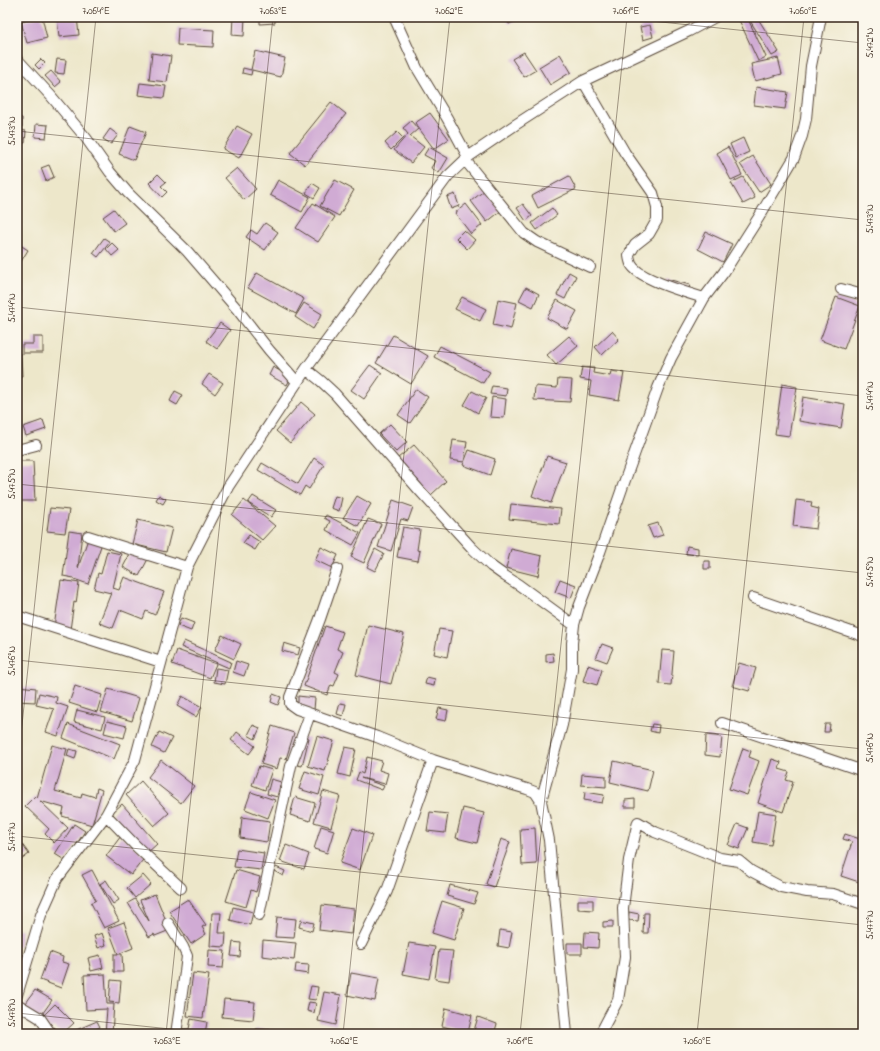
<svg xmlns="http://www.w3.org/2000/svg" width="880" height="1051" font-family="'Indie Flower',sans-serif">
  <style>
    .building { fill: #d0abd4 }
    .lines { fill: none; stroke-linecap: round; stroke-linejoin: round }
    .street-casing { stroke: #564638; stroke-width: 12 }
    .street { stroke: #fff; stroke-width: 10 }
    .ticks { fill: none; stroke: #3b2a1e; stroke-width: 1; stroke-opacity: 0.45 }
    .neatline { fill: none; stroke: #3b2a1e; stroke-width: 1.5 }
    .ticks-label { font-size: 10px; text-anchor: middle; fill: #3b2a1e }
  </style>
  <rect width="100%" height="100%" fill="#fbf7ec"/>
  <filter id="ink" filterUnits="userSpaceOnUse"><feTurbulence type="fractalNoise" baseFrequency=".025" numOctaves="2"/><feDisplacementMap in="SourceGraphic" scale="8" xChannelSelector="R" yChannelSelector="G"/><feConvolveMatrix kernelMatrix="1 2 1 2 8 2 1 2 1" color-interpolation-filters="sRGB"/></filter>
  <filter id="wash" filterUnits="userSpaceOnUse"><feTurbulence type="fractalNoise" baseFrequency=".012" numOctaves="4" result="noise"/><feDisplacementMap in="SourceGraphic" scale="16" xChannelSelector="R" yChannelSelector="G"/><feGaussianBlur stdDeviation="0.9" result="paint"/><feColorMatrix in="noise" values="0 0 0 0 0 0 0 0 0 0 0 0 0 0 0 0 0 1.4 0 .05"/><feComposite in="paint" operator="in"/></filter>
  <g filter="url(#wash)">
    <rect width="100%" height="100%" fill="#ede7ca"/>
    <g id="blocks">
      <path class="building" d="M39 17H42L47 38 27 43 21 22Z
        M57 17H77L79 35 59 37Z
        M233 17H245L244 36 232 35Z
        M260 17H275V23L260 24Z
        M505 17H522L509 24Z
        M744 17H747L766 57 758 61 739 20Z
        M752 17H757L779 52 772 56 749 19Z
        M650 25 653 37 643 40 640 27Z
        M178 28 214 30 213 47 177 45Z
        M255 51 285 58 281 77 252 70 251 75 242 73 243 68 251 70Z
        M524 52 536 70 524 77 512 59Z
        M152 53 171 56 167 82 149 80Z
        M560 54 571 72 550 85 539 67Z
        M778 58 782 74 755 81 751 64Z
        M41 59 45 63 39 69 35 65Z
        M57 59 66 60 64 74 55 73Z
        M51 71 61 82 55 87 45 76Z
        M140 83 166 86 164 98 138 95Z
        M756 87 788 92 785 109 754 105Z
        M331 102 346 114 305 165 290 153Z
        M430 113 449 139 434 149 415 123Z
        M17 117 22 118V127L17 126Z
        M411 121 418 129 410 136 424 147 411 163 394 150 408 134 403 128Z
        M36 124 48 125 46 138 35 137Z
        M130 126 146 132 134 160 119 154Z
        M237 126 252 134 239 158 223 149Z
        M110 129 118 135 111 144 103 139Z
        M17 130 26 131 25 143 17 142Z
        M397 132 403 138 391 150 385 143Z
        M743 138 749 152 736 158 730 144Z
        M429 147 448 158 439 173 431 168 435 161 424 155Z
        M728 147 742 175 731 180 717 153Z
        M753 156 771 184 759 192 740 164Z
        M49 165 54 177 46 181 41 168Z
        M237 168 256 189 244 200 225 178Z
        M158 174 166 182 161 186 167 192 162 197 149 183Z
        M569 176 576 189 538 208 532 196Z
        M743 177 755 198 743 204 731 183Z
        M278 180 310 197 302 212 270 195Z
        M335 180 354 190 339 216 320 206Z
        M312 183 320 188 314 198 306 193Z
        M485 190 501 211 487 222 471 201Z
        M455 194 459 206 451 209 447 197Z
        M313 203 335 217 318 242 296 228Z
        M466 204 482 225 471 234 455 213Z
        M523 204 532 216 526 221 517 208Z
        M552 208 557 215 537 230 532 223Z
        M114 209 125 223 114 231 103 217Z
        M265 223 278 232 265 250 246 237 251 230 257 234Z
        M464 230 475 240 467 249 456 238Z
        M706 232 732 244 723 262 698 249Z
        M104 238 110 242 98 257 93 253Z
        M17 243 28 250 17 268Z
        M112 243 119 250 112 256 106 249Z
        M569 272 576 276 565 299 557 295Z
        M257 273 304 299 296 314 248 288Z
        M667 279 690 285 688 292 665 287Z
        M526 287 539 294 533 307 519 300Z
        M17 290H21L20 306H17Z
        M462 297 486 309 480 321 455 309Z
        M836 297 860 306 844 349 820 340Z
        M498 299 517 303 511 329 493 325Z
        M557 300 577 311 567 329 547 318Z
        M304 303 322 314 313 329 295 317Z
        M220 323 230 330 217 349 206 341Z
        M612 331 619 339 602 355 595 347Z
        M393 335 428 356 411 384 376 363Z
        M569 336 578 346 556 365 547 355Z
        M33 337H43V353H22V344H33Z
        M440 346 490 372 483 383 434 357Z
        M17 354H21L22 376H17Z
        M370 365 382 373 364 399 351 390Z
        M273 367 291 377 287 385 269 375Z
        M582 367 594 368 593 373 610 376 611 371 624 373 619 400 589 395 591 381 580 379Z
        M209 374 223 383 215 394 202 384Z
        M558 379 572 380 570 402 534 400 535 386 557 388Z
        M782 384 797 387 789 436 775 434Z
        M492 386 507 388 506 396 490 394Z
        M416 389 428 397 410 423 398 415Z
        M175 391 183 395 177 405 170 401Z
        M472 391 486 398 478 413 464 405Z
        M492 397 506 399 504 418 490 417Z
        M803 397 845 404 841 428 799 421Z
        M301 402 315 414 290 443 276 431Z
        M43 420 46 429 26 436 23 427Z
        M390 424 407 442 396 452 379 434Z
        M453 440 467 442 464 462 450 460Z
        M414 445 446 481 431 495 398 458Z
        M469 450 495 459 490 475 463 465Z
        M547 456 566 462 551 503 532 496Z
        M314 458 324 465 309 489 305 486 300 495 258 470 262 463 298 484Z
        M17 461H33L35 501H19Z
        M159 495 166 499 163 504 156 500Z
        M253 496 276 510 271 517 248 503Z
        M335 496 342 498 339 511 331 508Z
        M357 496 371 504 358 526 343 518Z
        M244 500 275 526 262 540 232 515Z
        M393 500 413 507 408 521 401 519 391 551 378 547Z
        M796 500 812 502 811 507 819 509 816 529 793 526Z
        M511 504 561 509 559 524 509 519Z
        M50 508 69 510 65 533 47 531Z
        M326 515 360 533 353 545 326 530 330 521 324 518Z
        M368 519 381 524 364 563 351 557Z
        M138 520 172 528 166 552 132 544Z
        M658 523 663 535 653 538 648 526Z
        M403 527 420 530 417 550 420 551 418 561 397 557Z
        M69 531 82 533 78 568 89 536 103 540 88 584 74 579V578L63 576Z
        M249 535 260 542 255 550 243 543Z
        M687 546 698 548V555L686 554Z
        M321 547 338 555 332 568 315 560Z
        M375 549 384 554 375 571 367 567Z
        M511 549 542 556 538 576 506 568Z
        M132 550 148 559 139 576 123 567Z
        M107 551 121 554 113 588 119 590 124 577 164 592 155 615 146 611 143 619 120 610 113 628 99 623 111 593 94 589 98 573 101 574Z
        M704 561H710V569H704Z
        M560 579 576 585 571 598 555 592Z
        M61 580 79 583 76 603 74 602 70 630 54 627Z
        M181 618 194 623 191 631 178 626Z
        M368 625 404 634 391 684 356 675Z
        M325 626 343 632 337 649 343 652 335 672 339 674 334 686 331 685 327 695 304 686Z
        M439 629 452 631 447 657 434 654Z
        M222 635 241 644 234 659 215 650Z
        M184 641 231 662 229 668 181 647Z
        M284 643 300 648 298 655 282 651Z
        M602 644 613 648 607 662 596 658Z
        M177 650 216 664 210 678 172 664Z
        M662 650 674 651 671 685 659 684Z
        M553 653 554 661 546 662V654Z
        M236 661 248 665 244 676 233 672Z
        M739 663 756 668 749 691 732 686Z
        M588 665 602 670 597 685 583 681Z
        M216 668 228 670 225 684 214 682Z
        M427 677 435 679 434 686 425 684Z
        M18 686 36 688 35 702 17 701Z
        M75 686 102 695 97 712 69 703Z
        M108 689 139 698 132 721 101 712Z
        M39 693 57 697 56 703 68 707 58 736 46 732 54 709 36 705Z
        M273 694 281 697 278 705 271 702Z
        M182 696 202 707 196 717 177 706Z
        M298 696 315 698 314 710 298 709Z
        M340 703 346 704 343 716 337 714Z
        M439 708 448 710 446 721 436 719Z
        M77 710 105 717 102 729 74 722Z
        M107 721 127 726 124 738 104 733Z
        M68 724 120 744 114 759 63 738Z
        M652 724 659 725 658 733 650 731Z
        M825 724H830L829 732H824Z
        M253 725 260 728 255 739 248 735Z
        M272 726 294 733 286 759 280 758 277 769 261 764Z
        M159 732 172 738 164 753 152 747Z
        M237 732 255 746 249 754 231 740Z
        M706 735 722 737 720 757 705 755Z
        M300 736 309 738 302 766 293 764Z
        M317 736 334 741 325 771 308 766Z
        M52 745 67 749 55 791 81 798 82 793 95 797 97 788 102 790 92 825 62 816 64 808 40 801 68 828 54 843 45 834 49 829 25 806 35 796 37 798Z
        M345 747 356 749 350 777 338 774Z
        M743 748 751 751 749 757 759 761 747 795 729 789Z
        M69 749 77 751 75 759 67 756Z
        M367 757 382 761 379 770 388 773 385 784 361 778 384 786 382 790 356 780 359 772 363 774Z
        M772 759 781 762 779 769 789 772 786 780 793 782 783 812 758 803Z
        M161 760 194 786 181 803 148 777Z
        M614 761 653 770 648 791 610 782Z
        M259 766 272 770 265 790 252 785Z
        M305 771 324 777 319 795 299 789Z
        M582 774 606 776V787L581 785Z
        M271 779 281 782 277 797 267 794Z
        M141 781 169 813 154 826 126 795Z
        M323 791 340 796 331 827 314 822Z
        M251 792 275 800 268 818 245 809Z
        M585 792 604 795 602 803 584 800Z
        M295 797 315 803 310 821 290 815Z
        M635 799V807H625V800Z
        M122 804 157 844 147 853 112 813Z
        M463 808 484 813 477 843 456 838Z
        M758 811 776 814 771 845 753 842Z
        M430 812 448 814 445 833 427 831Z
        M242 817 270 821 267 842 240 838Z
        M74 824 85 831 66 861 55 854Z
        M737 824 748 828 739 849 728 845Z
        M321 826 334 830 327 853 314 849Z
        M353 828 372 835 360 870 340 863Z
        M535 828 537 864 522 865 520 829Z
        M845 834 863 840V869L859 882 841 876 852 842 843 839Z
        M121 836 146 856 131 875 106 856Z
        M501 839 510 842 494 887 486 884Z
        M21 843 29 854 17 863V847Z
        M286 845 309 854 304 869 280 861Z
        M237 849 264 853 261 870 234 867Z
        M276 867 285 871 283 876 274 871Z
        M92 870 119 921 104 928 91 903 96 900 82 875Z
        M236 870 260 877 256 892 251 890 246 907 226 901Z
        M143 875 151 884 135 898 127 888Z
        M106 880 119 900 113 904 100 884Z
        M450 885 478 893 474 904 447 896Z
        M155 894 170 930 155 936 154 934 149 937 128 903 135 899 149 921 140 900Z
        M188 899 206 925 202 927 206 934 191 944 169 911Z
        M578 900H593V910L578 909Z
        M442 901 464 908 454 940 432 933Z
        M322 905 354 909 351 934 319 930Z
        M233 907 253 912 250 925 230 920Z
        M629 912 639 914 638 921 628 920Z
        M212 913H221L219 933H226L225 947 210 946Z
        M644 913H649L648 933H643Z
        M277 917 296 919 294 938 275 937Z
        M301 920 314 923 312 931 299 927Z
        M613 921V927H603V922Z
        M124 922 133 948 118 954 108 928Z
        M17 929 22 930 19 947H17Z
        M500 930 512 932 509 948 498 946Z
        M585 932 599 933 598 948 584 947Z
        M102 933 106 945 98 948 94 936Z
        M263 940 296 943 294 960 262 956Z
        M233 942 241 943 240 957 231 956Z
        M409 943 435 947 429 979 403 974Z
        M567 943H582V954H567Z
        M209 950 225 951 223 968 208 967Z
        M439 950 453 951 449 981 435 979Z
        M50 952 63 957 62 962 69 964 61 988 40 980Z
        M114 954H122L123 972H114Z
        M100 955 103 968 91 971 88 958Z
        M296 964 309 965 308 974 295 972Z
        M193 973 209 975 203 1018 187 1016Z
        M351 973 379 978 375 1001 347 995Z
        M105 974 107 1004H114L112 1034H105L107 1009 86 1010 84 975Z
        M111 980 121 981 119 1003 109 1002Z
        M311 986 318 987 316 1000 308 999Z
        M35 990 52 1000 38 1020 22 1009Z
        M324 992 341 995 336 1025 318 1021Z
        M224 999 255 1002 253 1020 222 1017Z
        M309 1002 316 1003 314 1013 307 1011Z
        M55 1004 74 1023 62 1034 54 1027 51 1029 40 1019Z
        M446 1008 472 1015 468 1033 442 1026Z
        M478 1017 497 1024 494 1034H473Z
        M191 1019 207 1022 205 1034H182L183 1029H189Z
        M97 1021 100 1027 88 1033 89 1034H67Z
        M256 1029 294 1031V1034H255Z"/>
    </g>
  </g>
  <g filter="url(#ink)">
    <use href="#blocks" fill-opacity="0" stroke="#564638" stroke-width="1"/>
    <g class="lines">
      <g class="street-casing">
        <path id="street" d="M394 17 417 68 447 118 468 157
          M17 59 51 96 86 138 110 172 128 193 187 251 237 309 269 350 297 382
          M583 81 625 153 653 193 657 207V220L649 234 635 245 629 255C629 257 630 261 631 264 638 279 688 293 704 298
          M465 160 524 233 537 242 590 267
          M841 289 863 295
          M306 369 321 381 335 394 420 491 472 548 491 566 505 576 519 585 574 625
          M17 450 36 445
          M88 536 187 567
          M337 569 320 619 290 697V704L297 709 377 737 433 760 483 776 527 789 535 792 541 801 549 840 567 1034
          M753 598 863 636
          M17 616 161 662
          M722 723 863 771
          M541 801 562 725 572 669V643L574 625 579 607 600 552 625 480 658 388 671 358 704 298 724 272 759 217 794 158 802 136 806 119 811 66 821 17
          M106 815 137 847 181 888
          M259 915 291 766 310 714
          M168 923 183 947 187 956 185 972 176 1034
          M361 944 387 891 433 760
          M17 995 41 915 57 879 106 815 135 760 187 567 228 487 306 369 448 176 468 157 515 125 583 81 689 31 715 17
          M17 1004 40 1018 51 1034
          M600 1034 618 1000 625 957 623 908 629 860 638 822 655 832 720 858 739 861 751 871 781 887 807 892 833 894 863 904"/>
      </g>
      <use href="#street" class="street"/>
    </g>
  </g>
  <path class="ticks" d="M613 17 863 43M17 131 863 220M17 307 863 396M17 484 863 573M17 660 863 749M17 773 96 17M17 836 863 925M17 1013 218 1034M166 1034 273 17M343 1034 450 17M520 1034 627 17M697 1034 804 17"/>
  <rect width="880" height="1051" fill="none" stroke="#fbf7ec" stroke-width="44"/>
  <rect x="22" y="22" width="836" height="1007" class="neatline"/>
  <g class="ticks-label">
    <text x="96" y="14">7.064°E</text>
    <text x="273" y="14">7.063°E</text>
    <text x="449" y="14">7.062°E</text>
    <text x="626" y="14">7.061°E</text>
    <text x="803" y="14">7.060°E</text>
    <text transform="translate(869 43) rotate(-90)" y="4">5.472°N</text>
    <text transform="translate(11 131) rotate(-90)" y="4">5.473°N</text>
    <text transform="translate(869 219) rotate(-90)" y="4">5.473°N</text>
    <text transform="translate(11 308) rotate(-90)" y="4">5.474°N</text>
    <text transform="translate(869 396) rotate(-90)" y="4">5.474°N</text>
    <text transform="translate(11 484) rotate(-90)" y="4">5.475°N</text>
    <text transform="translate(869 572) rotate(-90)" y="4">5.475°N</text>
    <text transform="translate(11 661) rotate(-90)" y="4">5.476°N</text>
    <text transform="translate(869 748) rotate(-90)" y="4">5.476°N</text>
    <text transform="translate(11 837) rotate(-90)" y="4">5.477°N</text>
    <text transform="translate(869 925) rotate(-90)" y="4">5.477°N</text>
    <text transform="translate(11 1013) rotate(-90)" y="4">5.478°N</text>
    <text x="167" y="1044">7.063°E</text>
    <text x="344" y="1044">7.062°E</text>
    <text x="520" y="1044">7.061°E</text>
    <text x="697" y="1044">7.060°E</text>
  </g>
</svg>
